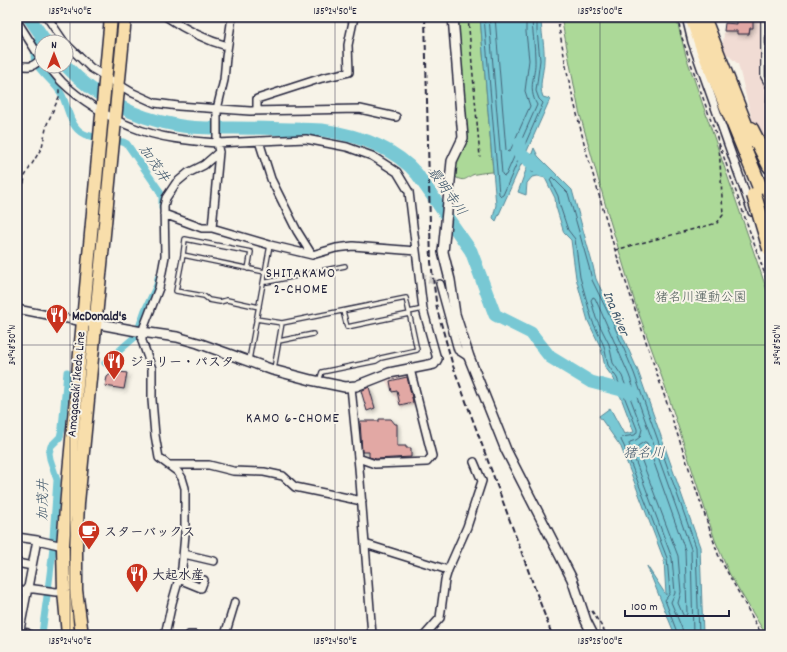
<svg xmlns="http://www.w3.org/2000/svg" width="787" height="652" font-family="Dekko,'Klee One',sans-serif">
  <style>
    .built { fill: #f1dcd4 }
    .green { fill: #acd998; stroke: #677e6a }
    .water { fill: #78c8d4; stroke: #568697 }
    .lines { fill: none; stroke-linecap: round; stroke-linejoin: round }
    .shore { stroke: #446478; stroke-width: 1 }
    .canal { stroke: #78c8d4; stroke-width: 7 }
    .river { stroke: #78c8d4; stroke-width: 13 }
    .building { fill: #e2a8a4; stroke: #22223b; filter: url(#shadow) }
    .minor-tunnel { stroke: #ccc9c5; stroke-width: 7; stroke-dasharray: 7 3.5; stroke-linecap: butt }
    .service-casing { stroke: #22223b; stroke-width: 6 }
    .minor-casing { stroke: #22223b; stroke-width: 10 }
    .tertiary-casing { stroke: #22223b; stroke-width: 12 }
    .primary-casing { stroke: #22223b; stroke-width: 15 }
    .trunk-casing { stroke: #22223b; stroke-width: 15 }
    .motorway-casing { stroke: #22223b; stroke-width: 17 }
    .path { stroke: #22223b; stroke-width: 1.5; stroke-dasharray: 4 3; stroke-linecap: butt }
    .service { stroke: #f7f3e8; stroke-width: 3.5 }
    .minor { stroke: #f7f3e8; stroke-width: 7 }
    .tertiary { stroke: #f7f3e8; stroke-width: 9 }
    .primary { stroke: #f8deab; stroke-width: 12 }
    .trunk { stroke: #f8deab; stroke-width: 12 }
    .motorway { stroke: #f8deab; stroke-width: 14 }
    .rail { stroke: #22223b; stroke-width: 2; stroke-dasharray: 6 3; stroke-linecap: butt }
    .motorway-bridge-casing { stroke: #22223b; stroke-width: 17; stroke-linecap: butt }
    .motorway-bridge { stroke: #f8deab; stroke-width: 14 }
    .ticks { fill: none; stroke: #22223b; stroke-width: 1; stroke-opacity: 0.45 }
    .labels { text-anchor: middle; stroke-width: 4; stroke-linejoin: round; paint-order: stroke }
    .park-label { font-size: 13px; fill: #4b5957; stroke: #f7f3e8 }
    .poi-label { font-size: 13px; font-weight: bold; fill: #22223b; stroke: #f7f3e8; text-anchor: start }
    .street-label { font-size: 13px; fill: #22223b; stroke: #f7f3e8 }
    .water-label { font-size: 14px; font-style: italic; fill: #3c5469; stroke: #f7f3e8 }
    .neighbourhood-label { font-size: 14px; letter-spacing: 1px; fill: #22223b; stroke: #f7f3e8 }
    .neatline { fill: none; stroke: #22223b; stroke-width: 1.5 }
    .ticks-label { font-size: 10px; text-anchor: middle; fill: #22223b }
  </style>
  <defs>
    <filter id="shadow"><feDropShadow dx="2" dy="2" stdDeviation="2" flood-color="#0004"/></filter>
  </defs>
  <rect width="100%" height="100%" fill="#f7f3e8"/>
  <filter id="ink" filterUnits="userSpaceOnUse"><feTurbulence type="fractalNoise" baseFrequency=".025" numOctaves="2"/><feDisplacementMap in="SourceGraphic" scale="8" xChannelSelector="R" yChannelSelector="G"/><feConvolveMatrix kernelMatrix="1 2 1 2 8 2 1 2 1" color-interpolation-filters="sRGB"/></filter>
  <g filter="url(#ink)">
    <path class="built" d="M726 17H770V191L738 64 722 50Z
      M410 374 416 405 401 407 384 378Z"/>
    <path class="green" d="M457 17H480L493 172C488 172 482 173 476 174 467 175 467 184 455 177L457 161 467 140V128Z
      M561 17H676L686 56 770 299V635H766L729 573 715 540 665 386 635 303 610 221 579 111Z"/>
    <path class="water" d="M480 17H541C541 32 545 47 544 60 544 73 538 85 543 97L550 99 496 221 493 218 496 205Z
      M534 148 538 156 572 190 593 266 596 279 616 321 638 371 700 547 703 635H675L647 566 666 595 664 560 621 447 599 416 610 408 624 434 634 432 614 379 605 367 601 348 588 321 576 278 571 240 564 233 556 207 555 198 545 178 538 176 532 177 527 183 526 195 518 192Z"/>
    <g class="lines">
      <path class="shore" d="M484 17 499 194 501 196 503 195 543 103 539 99 536 91 540 60 537 31V17
        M489 17 502 174 504 176 506 175 537 105C527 87 536 77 535 59 535 44 532 31 532 17
        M495 17 506 150 508 152 510 151 530 106 525 91 529 60 526 32V17
        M534 161H537L546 170V173L532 172Z
        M645 442 647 443 685 550 687 614 685 616 683 615 678 603 681 592 678 556 637 448 638 446Z
        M678 635 665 600 670 593 667 558 624 446 621 440 622 437 635 435 637 432V429L617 378 608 365 604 346 592 320 580 277 575 239 568 230 560 206 558 196 550 180 552 177 568 193 589 267 592 280 613 323 634 373 696 547 699 635
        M683 635V631L671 602 675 593 672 558 629 444 630 442 636 440 640 437 642 429 622 376 613 363 609 344 596 318 591 300 593 297 595 298 629 375 691 549 693 635"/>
      <path class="canal" d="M40 35C37 41 32 55 35 61 38 71 56 83 62 95 68 107 70 128 84 134 92 138 113 140 123 142L127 144 159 190 162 197V208
        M105 363 136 336 145 310 157 285 158 278
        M53 538 57 480 50 459 49 453 51 446 60 437 62 428 67 372
        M42 635C45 605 51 576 53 545"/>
      <path class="river" d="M29 17 46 42
        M66 66C95 97 134 118 176 125 195 129 215 128 234 128 263 128 293 129 322 130 356 135 394 147 417 174L471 251 495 315 531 333 550 357 591 382 633 393
        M519 143 520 154 543 171"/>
    </g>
    <path class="building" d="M737 17H753V28H750L749 34H737V31H724L725 23 737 24Z
      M114 371 127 373 124 389 105 386 107 377Z
      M407 377 413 402 400 405 397 391 392 392 390 381Z
      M369 387 375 408 367 411 361 391Z
      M379 419H391L395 424H397V446H406V448H411V457L376 459 369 457V452H362L360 421H379Z"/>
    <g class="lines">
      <path class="minor-tunnel" d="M769 257 770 260
        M419 275 440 284"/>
      <g class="service-casing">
        <path id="service" d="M763 17V77L769 88 768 146 770 150
          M183 255 185 239 251 252 248 269
          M264 282H267L345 266
          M259 307 227 300 220 302 209 300 204 296 176 291 183 255 265 272
          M343 311 347 327 409 314
          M409 312 423 309
          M256 319 282 323 406 298 417 350 381 358 376 361 322 372 319 381
          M279 341 313 334
          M249 360 270 245
          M274 369 282 323"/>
      </g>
      <g class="minor-casing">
        <path id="minor" d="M47 17 64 42
          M167 17C186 30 205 40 227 46
          M686 17 692 42 752 212
          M17 21 36 51 42 59
          M66 44 91 68 133 93 155 103 178 106 250 111 360 109 396 117
          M17 65C30 67 32 68 42 58
          M48 66C53 71 57 77 62 82 79 99 111 119 132 127 158 138 190 141 217 143V109L224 80 226 57 232 17
          M257 111V99L322 78 349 72 348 45 354 17
          M259 141 271 179 297 231 312 255
          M164 214 202 228H212
          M416 251 353 246 336 248 312 255 270 245 212 228 219 152 217 143 306 139 347 147 372 156 397 172 409 192 423 309 437 359
          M440 284 458 350 469 357
          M17 309 83 322
          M351 387 359 468 372 635
          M358 458 375 464 427 462 432 456 410 369
          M170 465H209L233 471 264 472 283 476 295 487 362 501
          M17 537 37 540 63 546
          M365 544 448 570
          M184 554 214 561
          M17 563 32 566
          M179 579 201 588 204 580
          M27 588 56 592 64 591
          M17 590 27 592
          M19 635 37 540
          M165 635 172 603 182 568 185 534V488L182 478 178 472 159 458 155 435 152 400V369L142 341V332L159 288 165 256 164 206 166 198 176 183 188 173 204 165 219 152
          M189 635H195
          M225 635 235 602
          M425 635 440 618 445 580 448 570 467 527 482 481 474 462"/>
      </g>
      <g class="tertiary-casing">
        <path id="tertiary" d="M453 17 463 138 452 161 443 252 450 280 455 314 469 357 506 450 572 579 586 621 593 635
          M89 322 142 332 177 337 198 343 273 370 311 380 345 387 356 386 389 373 434 364 437 359"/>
      </g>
      <g class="primary-casing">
        <path id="primary" d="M68 635 64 591 63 546 68 483 111 17
          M82 635 76 590V547L78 503 125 17"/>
      </g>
      <g class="trunk-casing">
        <path id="trunk" d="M17 635H26"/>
      </g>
      <g class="motorway-casing">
        <path id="motorway" d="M692 17 703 48 770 212
          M703 17 751 140
          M751 129 770 166"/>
      </g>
      <path class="path" d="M468 17 480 157
        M557 17 568 77 585 147 615 250 719 557 762 635
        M678 17 681 35 770 289
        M17 185H20L24 183 25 176 42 147 47 124 59 97V88
        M615 250 717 223 723 215 719 144
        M592 611 607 635"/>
      <use href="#service" class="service"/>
      <use href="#minor" class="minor"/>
      <use href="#tertiary" class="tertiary"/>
      <use href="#primary" class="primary"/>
      <use href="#trunk" class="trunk"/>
      <use href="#motorway" class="motorway"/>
      <path class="rail" d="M425 17 430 225 431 262 437 309 453 366 552 635"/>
      <g class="motorway-bridge-casing">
        <path id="motorway-bridge" d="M754 195 770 249"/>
      </g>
      <use href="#motorway-bridge" class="motorway-bridge"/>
    </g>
  </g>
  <path class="ticks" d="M70 17V635M335 17V635M600 17V635M17 23H770M17 345H770"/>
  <defs>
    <g id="restaurant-pin" transform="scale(1.15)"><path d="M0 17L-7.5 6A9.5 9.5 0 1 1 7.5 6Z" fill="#c8321e" stroke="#f7f3e8"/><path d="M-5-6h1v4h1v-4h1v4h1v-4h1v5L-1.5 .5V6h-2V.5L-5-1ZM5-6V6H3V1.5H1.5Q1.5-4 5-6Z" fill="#fff"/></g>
    <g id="cafe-pin" transform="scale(1.15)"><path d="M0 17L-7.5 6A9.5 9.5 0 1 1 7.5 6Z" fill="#c8321e" stroke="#f7f3e8"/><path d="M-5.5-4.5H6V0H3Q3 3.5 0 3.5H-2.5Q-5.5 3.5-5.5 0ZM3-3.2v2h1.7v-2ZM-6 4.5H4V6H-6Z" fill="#fff"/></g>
  </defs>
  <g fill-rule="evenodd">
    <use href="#restaurant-pin" x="57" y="315"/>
    <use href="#restaurant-pin" x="114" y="361"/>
    <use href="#cafe-pin" x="89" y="531"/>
    <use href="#restaurant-pin" x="137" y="574"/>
  </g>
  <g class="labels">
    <g class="park-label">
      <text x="701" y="301">猪名川運動公園</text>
    </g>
    <g class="poi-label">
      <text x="72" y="320">McDonald's</text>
      <text x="130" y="366">ジョリー・パスタ</text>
      <text x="104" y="536">スターバックス</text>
      <text x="152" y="579">大起水産</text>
    </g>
    <g class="street-label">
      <text transform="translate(75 384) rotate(-85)" y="5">Amagasaki Ikeda Line</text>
    </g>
    <g class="water-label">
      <text transform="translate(155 163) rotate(56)" y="5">加茂井</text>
      <text transform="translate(448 191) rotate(55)" y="5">最明寺川</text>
      <text transform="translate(617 313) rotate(67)" y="5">Ina River</text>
      <text x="644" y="457">猪名川</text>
      <text transform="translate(42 500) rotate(-89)" y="5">加茂井</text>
    </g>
    <g class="neighbourhood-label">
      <text x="301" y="277">SHITAKAMO<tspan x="301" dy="16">2-CHOME</tspan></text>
      <text x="293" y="422">KAMO 6-CHOME</text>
    </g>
  </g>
  <rect width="787" height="652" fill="none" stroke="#f7f3e8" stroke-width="44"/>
  <g transform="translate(54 54)"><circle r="19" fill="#f7f3e8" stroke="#a29fa3"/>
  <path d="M0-3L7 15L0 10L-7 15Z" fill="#c8321e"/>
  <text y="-6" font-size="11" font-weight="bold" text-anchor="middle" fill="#22223b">N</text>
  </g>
  <path d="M625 610v6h104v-6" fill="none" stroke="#22223b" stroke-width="2"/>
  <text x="631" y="610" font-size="12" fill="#22223b" stroke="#f7f3e8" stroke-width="3" paint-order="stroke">100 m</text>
  <rect x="22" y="22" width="743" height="608" class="neatline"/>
  <g class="ticks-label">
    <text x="70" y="14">135°24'40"E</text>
    <text x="335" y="14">135°24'50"E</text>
    <text x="600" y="14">135°25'00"E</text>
    <text transform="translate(11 345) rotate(-90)" y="4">34°48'50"N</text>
    <text transform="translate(776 345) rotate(-90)" y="4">34°48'50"N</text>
    <text x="70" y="644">135°24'40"E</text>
    <text x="335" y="644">135°24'50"E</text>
    <text x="600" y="644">135°25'00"E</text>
  </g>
</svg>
